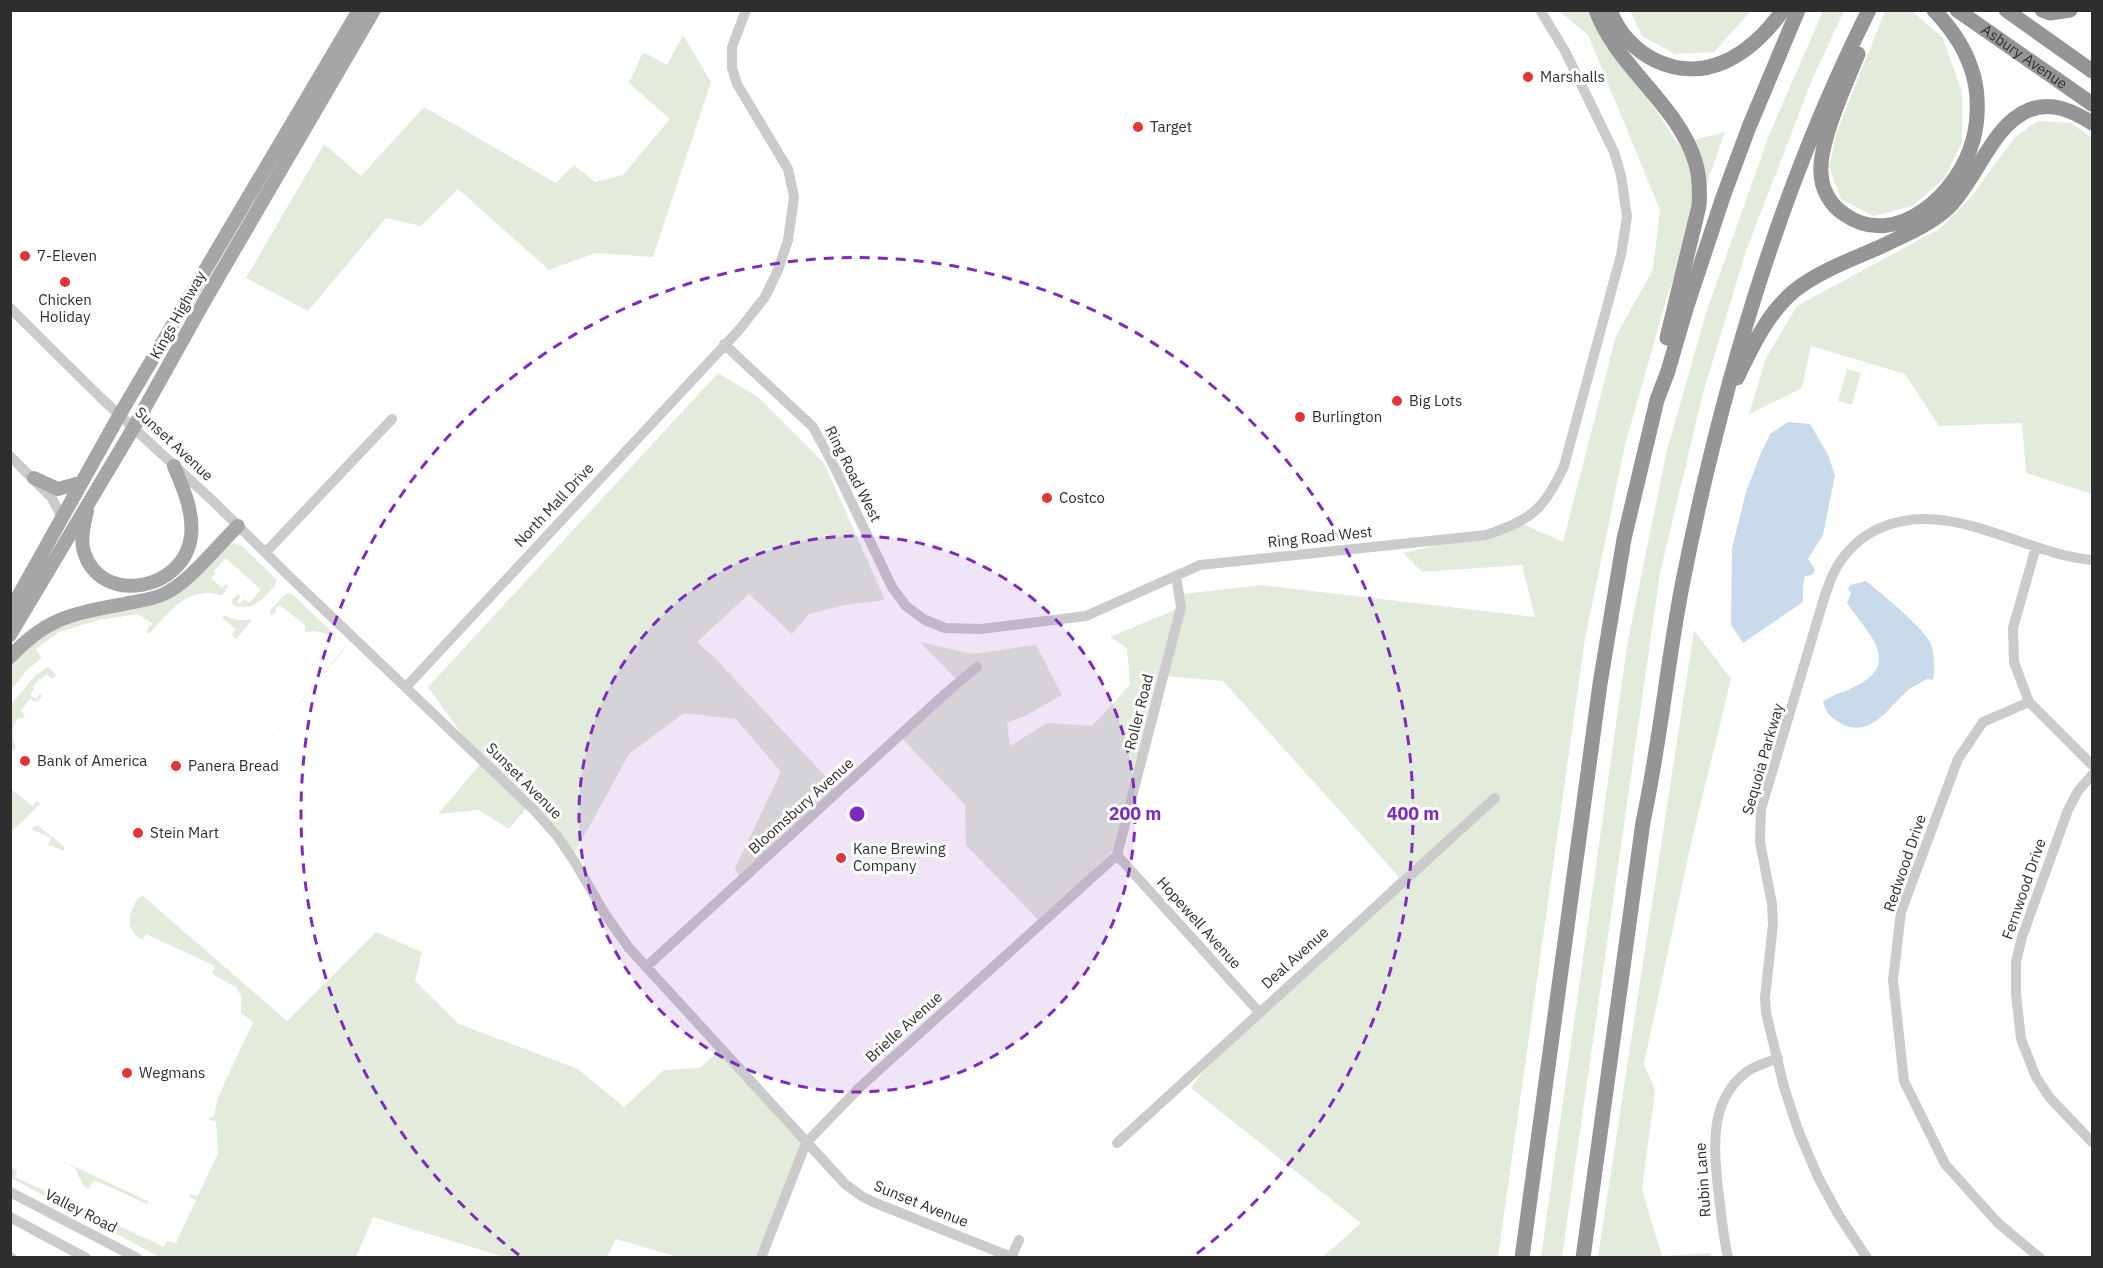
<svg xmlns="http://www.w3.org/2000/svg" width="2103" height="1268" font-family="'IBM Plex Sans',sans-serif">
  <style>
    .green { fill: #e3ebdc }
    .water { fill: #c9dbeb }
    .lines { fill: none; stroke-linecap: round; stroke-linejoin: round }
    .minor { stroke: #cbcbcb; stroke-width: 10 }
    .major { stroke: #a6a6a6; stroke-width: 14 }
    .highway { stroke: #959595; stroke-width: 15 }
    .ring { fill: none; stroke: #7b2cbf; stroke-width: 3; stroke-dasharray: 10 8 }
    .poi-dot { fill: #e13635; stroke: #fff; stroke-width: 2 }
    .labels { text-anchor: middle; stroke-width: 6; stroke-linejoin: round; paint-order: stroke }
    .street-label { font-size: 15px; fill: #2e2e2e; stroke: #fff }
    .poi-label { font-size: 15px; fill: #2e2e2e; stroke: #fff; text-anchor: start }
    .centre { fill: #7b2cbf; stroke: #fff; stroke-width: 3 }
    .ring-label { font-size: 18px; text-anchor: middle; font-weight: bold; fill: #7b2cbf; stroke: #fff; stroke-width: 6; stroke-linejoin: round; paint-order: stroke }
  </style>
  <rect width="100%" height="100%" fill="#fff"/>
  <path class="green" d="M1559 11H1590L1678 144 1725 132 1666 300 1625 445 1585 639 1498 1257H1323L1361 1223 1191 1088 1201 1074 1399 877 1223 681 1164 676 1118 845 1040 922 966 845 965 805 900 736 961 684 920 642 972 654 1036 645 1062 695 1025 716 1007 723 1010 746 1047 723 1092 726 1130 685 1127 648 1110 637 1177 609 1183 594 1262 585 1535 617 1522 565 1422 572 1403 553 1514 526 1525 525 1563 542 1616 336 1653 269 1660 210 1588 35Z
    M1630 11H1751L1714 52 1675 54 1642 36Z
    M1823 11H1844L1812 80 1746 251 1703 393 1660 573 1562 1257H1541L1627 646 1666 454 1706 313 1769 135Z
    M1885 11H1912L1942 37 1962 91V142L1944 179 1912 206 1873 216 1841 199 1829 167 1836 134Z
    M683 35 711 82 653 257 595 253 549 270 458 189 421 226 386 218 308 311 246 278 324 144 361 176 424 107 556 183 574 165 595 182 623 175 670 119 629 83 643 52 667 65Z
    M2038 121 2071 123 2092 138V494L2026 473 2022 423 1939 426 1905 374 1811 346 1802 388 1749 414 1766 358 1797 306 1941 228 1971 197 2015 137Z
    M1847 369 1861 373 1852 405 1838 401Z
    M718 373 758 397 824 463 885 600 845 605 809 614 792 634 749 594 697 642 715 658 840 792 742 882 735 868 781 772 736 719 684 713 629 754 572 858 529 805 509 829 478 810 438 814 482 762 428 687Z
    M233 543 242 546 276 579C276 585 274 587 269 592 259 604 249 611 233 605L232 600 238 594 240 596 237 602 240 604 244 599 249 603 261 590 226 558 214 571 215 574 211 578 222 588 226 584 229 586 222 595C217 595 213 593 208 593 180 594 166 616 149 634L147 633 149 625 151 626 153 624 138 614 99 620 59 632 37 648 36 650 42 658 28 669 11 690V664L42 634 77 619 153 604 228 545Z
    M287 593 292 594 333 633 334 635 315 631 305 632V625L281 606 276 607V612L271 616 270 610Z
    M224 615 237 620H252L236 639 232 635 236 629 222 618Z
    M1694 630 1731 679 1690 848 1644 1064 1655 1090 1642 1190 1662 1256 1710 1253 1711 1257H1598Z
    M345 647H346L226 794Z
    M48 667 56 675 52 679 46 674 42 679H39L33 687 34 689 30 695 36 699 40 694 42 696 37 702 30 699 21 710 25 716 22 719 19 717C11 727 11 736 16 748L11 752V704L36 675Z
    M11 789 32 806 37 801 40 804 11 832Z
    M37 825 65 847 64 851 48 845 51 838 31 829Z
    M143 896 287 1021 376 932 422 952 415 981 459 1024 578 1069 624 1107 664 1070 700 1068 720 1050 803 1139 763 1258 678 1257 616 1239 607 1257H504L373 1217 356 1257H160L11 1178 10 1167 17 1170 15 1177 164 1247 167 1241 176 1243 196 1200 190 1197V1194L198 1196 218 1153 216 1121 209 1120V1118L214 1116 218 1097 253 1022 241 1013V996L236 987 212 974 215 966 146 934 142 940C125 930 128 913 138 898Z
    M35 1148 148 1201 147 1204 94 1180 88 1189 83 1185 74 1167Z"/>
  <path class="water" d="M1788 422 1810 424 1828 455 1835 475 1823 535 1808 559 1815 569 1812 575 1805 576 1803 587V602L1743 643 1731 625 1732 548 1746 492 1761 453 1770 434Z
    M1866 581C1880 592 1929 632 1932 647 1934 657 1935 671 1933 680L1927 679C1920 683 1913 686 1907 691 1888 708 1870 740 1840 723 1830 717 1826 713 1823 702 1832 694 1845 692 1856 686 1904 662 1865 631 1847 603L1851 593 1848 589 1850 585Z"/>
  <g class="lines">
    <path class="minor" d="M10 308 101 398 214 502 291 578 533 809 558 837 576 864 605 914 629 948 845 1184 863 1197 878 1204 1014 1258
      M724 344 813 427 836 470 892 587 906 606 925 620 945 628 981 629 1086 616 1200 565 1486 535C1530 521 1545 509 1564 466L1621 255 1627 217 1621 175 1614 152 1565 51 1540 10
      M10 456 52 498 62 518
      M266 552 392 419
      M406 687 739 330 765 297 778 270 788 240 794 197 788 169 737 84 732 68V47L746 10
      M2029 702 2014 662 2013 628 2036 547
      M2092 775 2078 791 2068 810 2022 937 2016 962V994L2021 1039 2036 1077 2050 1098 2092 1142
      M1117 855 1181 607 1176 576
      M1117 855 1259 1012
      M646 967 946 693 977 667
      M1117 1143 1495 798
      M10 1192 137 1258
      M10 1217 86 1258
      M10 1257 12 1258
      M761 1258 806 1143 859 1088 1117 855
      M1011 1258 1019 1240
      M1728 1258C1723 1235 1721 1212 1718 1189 1714 1148 1709 1103 1744 1074 1753 1066 1767 1063 1778 1058
      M1867 1258 1838 1214 1818 1177 1798 1130 1784 1087 1766 1013 1765 998 1773 924 1772 904 1760 842 1761 809 1825 595C1829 585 1832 574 1838 565 1848 549 1861 537 1878 529 1947 496 2023 554 2092 560
      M2040 1258 1998 1223 1945 1164 1904 1081 1893 980 1901 912 1958 759 1983 722 2029 702 2092 765"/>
    <path class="major" d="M34 478 58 489 80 483
      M87 511C84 525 80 539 84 552 101 607 185 590 191 536 194 512 183 488 174 466
      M10 611 120 414 359 10
      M10 635 134 427 205 300 374 10
      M10 657C47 617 72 614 124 604 137 601 151 600 164 594 189 583 217 546 238 526"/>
    <g class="highway">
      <path d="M1596 10C1616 66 1678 105 1695 161 1700 176 1700 191 1699 206L1667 338"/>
      <path d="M1610 10C1627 56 1678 82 1724 62 1747 52 1768 31 1783 10"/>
      <path id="s1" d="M1957 10 2092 104"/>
      <path d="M2006 10 2092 71"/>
      <path d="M2042 10 2050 13 2070 10"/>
      <path d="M1858 54C1846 83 1819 142 1821 172 1821 188 1830 205 1844 214 1897 252 1960 191 1973 140 1979 118 1979 89 1971 68 1964 46 1950 27 1934 10"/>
      <path d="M1737 378C1752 347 1767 314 1794 291 1819 271 1853 259 1882 246 1905 235 1930 225 1949 207 1977 179 1992 125 2029 110 2052 101 2073 111 2092 123"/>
      <path d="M1522 1258 1600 684 1624 539 1657 400 1668 371 1686 309 1723 197 1749 127 1798 10"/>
      <path d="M1583 1258 1643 822C1660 744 1667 664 1682 586 1721 388 1778 191 1869 10"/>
    </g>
  </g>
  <circle cx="857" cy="814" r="278" fill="#7b2cbf" fill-opacity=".12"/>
  <g class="ring">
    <circle cx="857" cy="814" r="278"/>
    <path d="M519 1255A556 556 0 1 1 1195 1255"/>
  </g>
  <g class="poi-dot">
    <circle cx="1528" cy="77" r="6"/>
    <circle cx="1138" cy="127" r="6"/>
    <circle cx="25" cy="256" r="6"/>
    <circle cx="65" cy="282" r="6"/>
    <circle cx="1397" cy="401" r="6"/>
    <circle cx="1300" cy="417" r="6"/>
    <circle cx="1047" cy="498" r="6"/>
    <circle cx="25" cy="761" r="6"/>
    <circle cx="176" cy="766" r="6"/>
    <circle cx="138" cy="833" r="6"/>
    <circle cx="841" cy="858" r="6"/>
    <circle cx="127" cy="1073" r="6"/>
  </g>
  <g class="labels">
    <g class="street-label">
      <text dy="5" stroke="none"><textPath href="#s1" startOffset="82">Asbury Avenue</textPath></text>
      <text transform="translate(178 315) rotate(-61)" y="5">Kings Highway</text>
      <text transform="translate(174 444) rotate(43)" y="5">Sunset Avenue</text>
      <text transform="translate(853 474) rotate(63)" y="5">Ring Road West</text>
      <text transform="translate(554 505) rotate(-47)" y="5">North Mall Drive</text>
      <text transform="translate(1320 537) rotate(-6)" y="5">Ring Road West</text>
      <text transform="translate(1139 712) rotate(-76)" y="5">Roller Road</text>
      <text transform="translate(1763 759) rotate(-74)" y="5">Sequoia Parkway</text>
      <text transform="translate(524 781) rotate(45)" y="5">Sunset Avenue</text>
      <text transform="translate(801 806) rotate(-42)" y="5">Bloomsbury Avenue</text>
      <text transform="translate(1905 863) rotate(-71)" y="5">Redwood Drive</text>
      <text transform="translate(2024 889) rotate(-71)" y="5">Fernwood Drive</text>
      <text transform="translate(1199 923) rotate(48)" y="5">Hopewell Avenue</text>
      <text transform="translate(1295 958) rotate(-42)" y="5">Deal Avenue</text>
      <text transform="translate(904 1027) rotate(-42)" y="5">Brielle Avenue</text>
      <text transform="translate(1703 1180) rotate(-94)" y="5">Rubin Lane</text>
      <text transform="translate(921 1204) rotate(22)" y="5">Sunset Avenue</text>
      <text transform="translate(81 1211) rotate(27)" y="5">Valley Road</text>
    </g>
    <g class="poi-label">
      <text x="1540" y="82">Marshalls</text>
      <text x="1150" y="132">Target</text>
      <text x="37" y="261">7-Eleven</text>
      <text x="65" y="305" text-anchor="middle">Chicken<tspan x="65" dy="17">Holiday</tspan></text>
      <text x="1409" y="406">Big Lots</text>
      <text x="1312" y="422">Burlington</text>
      <text x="1059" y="503">Costco</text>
      <text x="37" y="766">Bank of America</text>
      <text x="188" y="771">Panera Bread</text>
      <text x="150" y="838">Stein Mart</text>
      <text x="853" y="854">Kane Brewing<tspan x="853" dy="17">Company</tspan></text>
      <text x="139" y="1078">Wegmans</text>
    </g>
  </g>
  <circle cx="857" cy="814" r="9" class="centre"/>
  <g class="ring-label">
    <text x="1135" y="820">200 m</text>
    <text x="1413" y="820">400 m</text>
  </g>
  <rect width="2103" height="1268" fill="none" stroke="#2e2e2e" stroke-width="24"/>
</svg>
